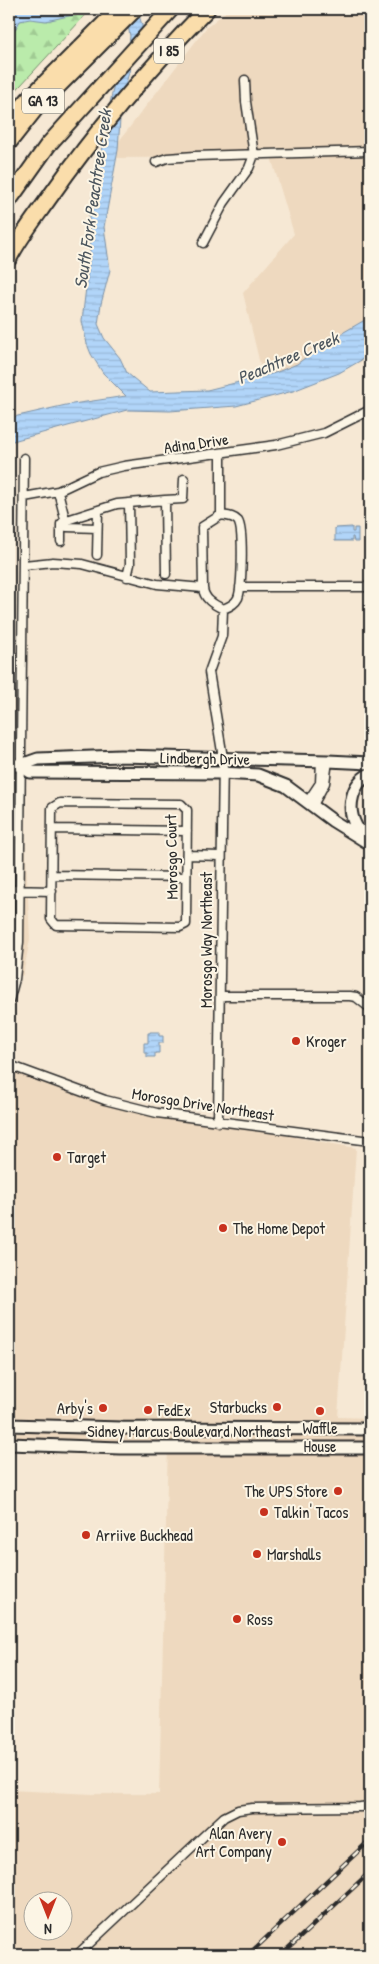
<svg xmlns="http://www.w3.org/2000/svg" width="379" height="1964" font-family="'Patrick Hand',sans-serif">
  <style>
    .built { fill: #eed9bf; fill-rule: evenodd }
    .forest { fill: url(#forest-firs); stroke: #728b6b }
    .water { fill: url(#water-rules); stroke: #7b91a7 }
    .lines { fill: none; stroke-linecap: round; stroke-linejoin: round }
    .minor-casing { stroke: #2b2b2b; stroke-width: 11 }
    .secondary-casing { stroke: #2b2b2b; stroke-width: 15 }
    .motorway-casing { stroke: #2b2b2b; stroke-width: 19 }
    .minor { stroke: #fcf5e5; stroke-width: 8 }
    .secondary { stroke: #fcf5e5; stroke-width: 11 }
    .motorway { stroke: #faddab; stroke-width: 15 }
    .rail-casing { stroke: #2b2b2b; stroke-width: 4.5 }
    .rail { stroke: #fcf5e5; stroke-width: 2.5; stroke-dasharray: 8; stroke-linecap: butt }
    .poi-dot { fill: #c8321e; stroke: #fcf5e5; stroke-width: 2 }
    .labels { text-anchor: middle; stroke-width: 4; stroke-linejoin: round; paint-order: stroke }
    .shield { fill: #fcf5e5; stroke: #6a6863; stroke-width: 1 }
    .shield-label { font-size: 15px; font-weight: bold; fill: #2b2b2b }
    .street-label { font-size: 16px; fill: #2b2b2b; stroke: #fcf5e5 }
    .poi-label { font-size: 16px; fill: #2b2b2b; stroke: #fcf5e5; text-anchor: start }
    .water-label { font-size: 18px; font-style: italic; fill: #4c565e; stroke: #fcf5e5 }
  </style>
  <defs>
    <pattern id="forest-firs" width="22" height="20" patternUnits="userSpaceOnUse" patternTransform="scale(1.25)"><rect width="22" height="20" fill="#baebab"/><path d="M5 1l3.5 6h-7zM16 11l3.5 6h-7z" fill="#a0ca93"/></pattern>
    <pattern id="water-rules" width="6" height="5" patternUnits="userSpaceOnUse" patternTransform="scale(1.25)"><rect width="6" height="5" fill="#b1d5f9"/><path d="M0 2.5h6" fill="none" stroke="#98b7d6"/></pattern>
  </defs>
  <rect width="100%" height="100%" fill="#f6e8d4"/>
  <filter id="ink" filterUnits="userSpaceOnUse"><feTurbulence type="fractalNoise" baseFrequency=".02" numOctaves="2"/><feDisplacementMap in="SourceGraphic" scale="10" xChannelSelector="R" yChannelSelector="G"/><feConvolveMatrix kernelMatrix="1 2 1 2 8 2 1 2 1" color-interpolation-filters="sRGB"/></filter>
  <g filter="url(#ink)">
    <path class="built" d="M229 9H370V360L265 385 243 293 294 234 271 157 106 158 206 28Z
      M9 756H21L30 939 23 975 15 979 9 995Z
      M9 1062 141 1109 356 1148 338 1417 370 1418V1955H9V1790L93 1794H159L168 1443 9 1441ZM32 1902H62V1932H32Z"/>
    <path class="forest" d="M9 9H91L9 98Z"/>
    <path class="water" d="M10 9H100L46 21 30 19 20 21 9 40Z
      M137 9 142 25V35L129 72 121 103 118 150 104 227 110 270 101 304 98 324 104 338 120 358 127 373 150 392 207 390 275 373 297 364 325 343 370 317V355L339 373 293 391 236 406 170 411 127 410 9 442V418L66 405 126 396 103 373 91 354 87 344 82 321 90 254 89 214 114 83 129 45 130 36 127 20Z
      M352 527V532H354V528H358V542H354L353 537H352V541H335V528Z
      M150 1032H159V1036H163V1043H159V1053H155V1057H147V1053H144V1043H148V1033H150Z"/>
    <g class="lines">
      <g class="minor-casing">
        <path id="minor" d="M156 162 167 158 195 156 370 151
          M203 243 224 203 249 168 254 155 246 102 245 80
          M221 454V515
          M58 491 67 527 97 528
          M24 497 58 491 98 472 124 466 276 445 324 433 370 410
          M165 500 183 499 184 479
          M221 515C227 516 234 516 238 521 244 530 242 587 238 598 235 604 229 607 223 609 213 604 204 599 203 588L202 527Z
          M61 541V524L64 521 117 504 129 503
          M97 555 98 511
          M24 565 53 562 82 564 157 584 203 588
          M127 577 130 564 129 503 165 500 166 574
          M240 587H370
          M308 801 320 783 321 760
          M60 803 181 804 187 810 186 924 180 927 56 925 51 919 52 808Z
          M313 805 325 783 328 761
          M52 829 187 831
          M187 855 220 856
          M52 875 186 877
          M9 890 52 891
          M220 996H350L356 997 370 1008
          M9 1001 15 979 19 942 24 458
          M9 1065 105 1100 157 1113 370 1141
          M218 1122 223 758 209 672 222 636 223 609
          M77 1955 224 1817 238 1810 252 1808 360 1807 370 1806"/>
      </g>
      <g class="secondary-casing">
        <path id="secondary" d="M9 765H21L38 759 120 756 328 761 370 763
          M21 765 30 772 222 773 258 775 286 786 333 821 370 844
          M366 837C363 834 358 830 356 826 346 808 352 783 370 774
          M9 1425 122 1428 370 1429
          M9 1444 120 1448H370"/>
      </g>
      <g class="motorway-casing">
        <path id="motorway" d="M9 123 28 100 119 9
          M9 142 35 109 135 9
          M9 200 48 145 171 9
          M9 258C20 237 35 218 49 198 96 131 150 67 207 9"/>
      </g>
      <use href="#minor" class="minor"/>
      <use href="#secondary" class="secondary"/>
      <use href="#motorway" class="motorway"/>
      <g class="rail-casing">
        <path id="rail" d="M248 1955 370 1840
          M281 1955 370 1872"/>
      </g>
      <use href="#rail" class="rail"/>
    </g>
  </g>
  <g class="poi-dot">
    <circle cx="296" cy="1041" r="5"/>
    <circle cx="57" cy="1157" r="5"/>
    <circle cx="223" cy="1228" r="5"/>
    <circle cx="277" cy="1407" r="5"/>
    <circle cx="103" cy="1408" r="5"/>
    <circle cx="148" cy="1410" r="5"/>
    <circle cx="320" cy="1411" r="5"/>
    <circle cx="338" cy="1491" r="5"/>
    <circle cx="264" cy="1512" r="5"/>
    <circle cx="86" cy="1535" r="5"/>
    <circle cx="257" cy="1554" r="5"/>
    <circle cx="237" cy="1619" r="5"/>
    <circle cx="282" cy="1842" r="5"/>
  </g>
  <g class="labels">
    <g class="shield">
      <rect x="154" y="38.5" width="30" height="25" rx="4"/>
      <rect x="22" y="88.5" width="42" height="25" rx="4"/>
    </g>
    <g class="shield-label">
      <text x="169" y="56">I 85</text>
      <text x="43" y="106">GA 13</text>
    </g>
    <g class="street-label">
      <text transform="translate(196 443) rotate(-8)" y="6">Adina Drive</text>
      <text transform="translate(205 758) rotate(1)" y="6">Lindbergh Drive</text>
      <text transform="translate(171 857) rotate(-91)" y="6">Morosgo Court</text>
      <text transform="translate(206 940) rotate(-90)" y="6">Morosgo Way Northeast</text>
      <text transform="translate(203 1104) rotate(9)" y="6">Morosgo Drive Northeast</text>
      <text x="189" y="1437">Sidney Marcus Boulevard Northeast</text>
    </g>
    <g class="poi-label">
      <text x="306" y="1047">Kroger</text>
      <text x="67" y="1163">Target</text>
      <text x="233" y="1234">The Home Depot</text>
      <text x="267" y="1413" text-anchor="end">Starbucks</text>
      <text x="93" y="1414" text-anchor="end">Arby's</text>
      <text x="158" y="1416">FedEx</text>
      <text x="320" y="1434" text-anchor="middle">Waffle<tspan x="320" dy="18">House</tspan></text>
      <text x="328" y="1497" text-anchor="end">The UPS Store</text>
      <text x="274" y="1518">Talkin' Tacos</text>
      <text x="96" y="1541">Arriive Buckhead</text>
      <text x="267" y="1560">Marshalls</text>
      <text x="247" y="1625">Ross</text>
      <text x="272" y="1839" text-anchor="end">Alan Avery<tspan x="272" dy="18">Art Company</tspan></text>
    </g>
    <g class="water-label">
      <text transform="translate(93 199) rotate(-82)" y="6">South Fork Peachtree Creek</text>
      <text transform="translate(288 358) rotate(-23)" y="6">Peachtree Creek</text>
    </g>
  </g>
  <rect width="379" height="1964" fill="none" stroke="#fcf5e5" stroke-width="30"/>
  <rect x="15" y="15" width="349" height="1934" fill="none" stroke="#2b2b2b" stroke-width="2" filter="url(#ink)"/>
  <g transform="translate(48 1916) rotate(180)"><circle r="24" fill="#fcf5e5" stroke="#a8a49b"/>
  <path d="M0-4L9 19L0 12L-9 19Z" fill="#c8321e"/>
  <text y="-8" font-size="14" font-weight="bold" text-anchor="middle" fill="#2b2b2b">N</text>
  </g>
</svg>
